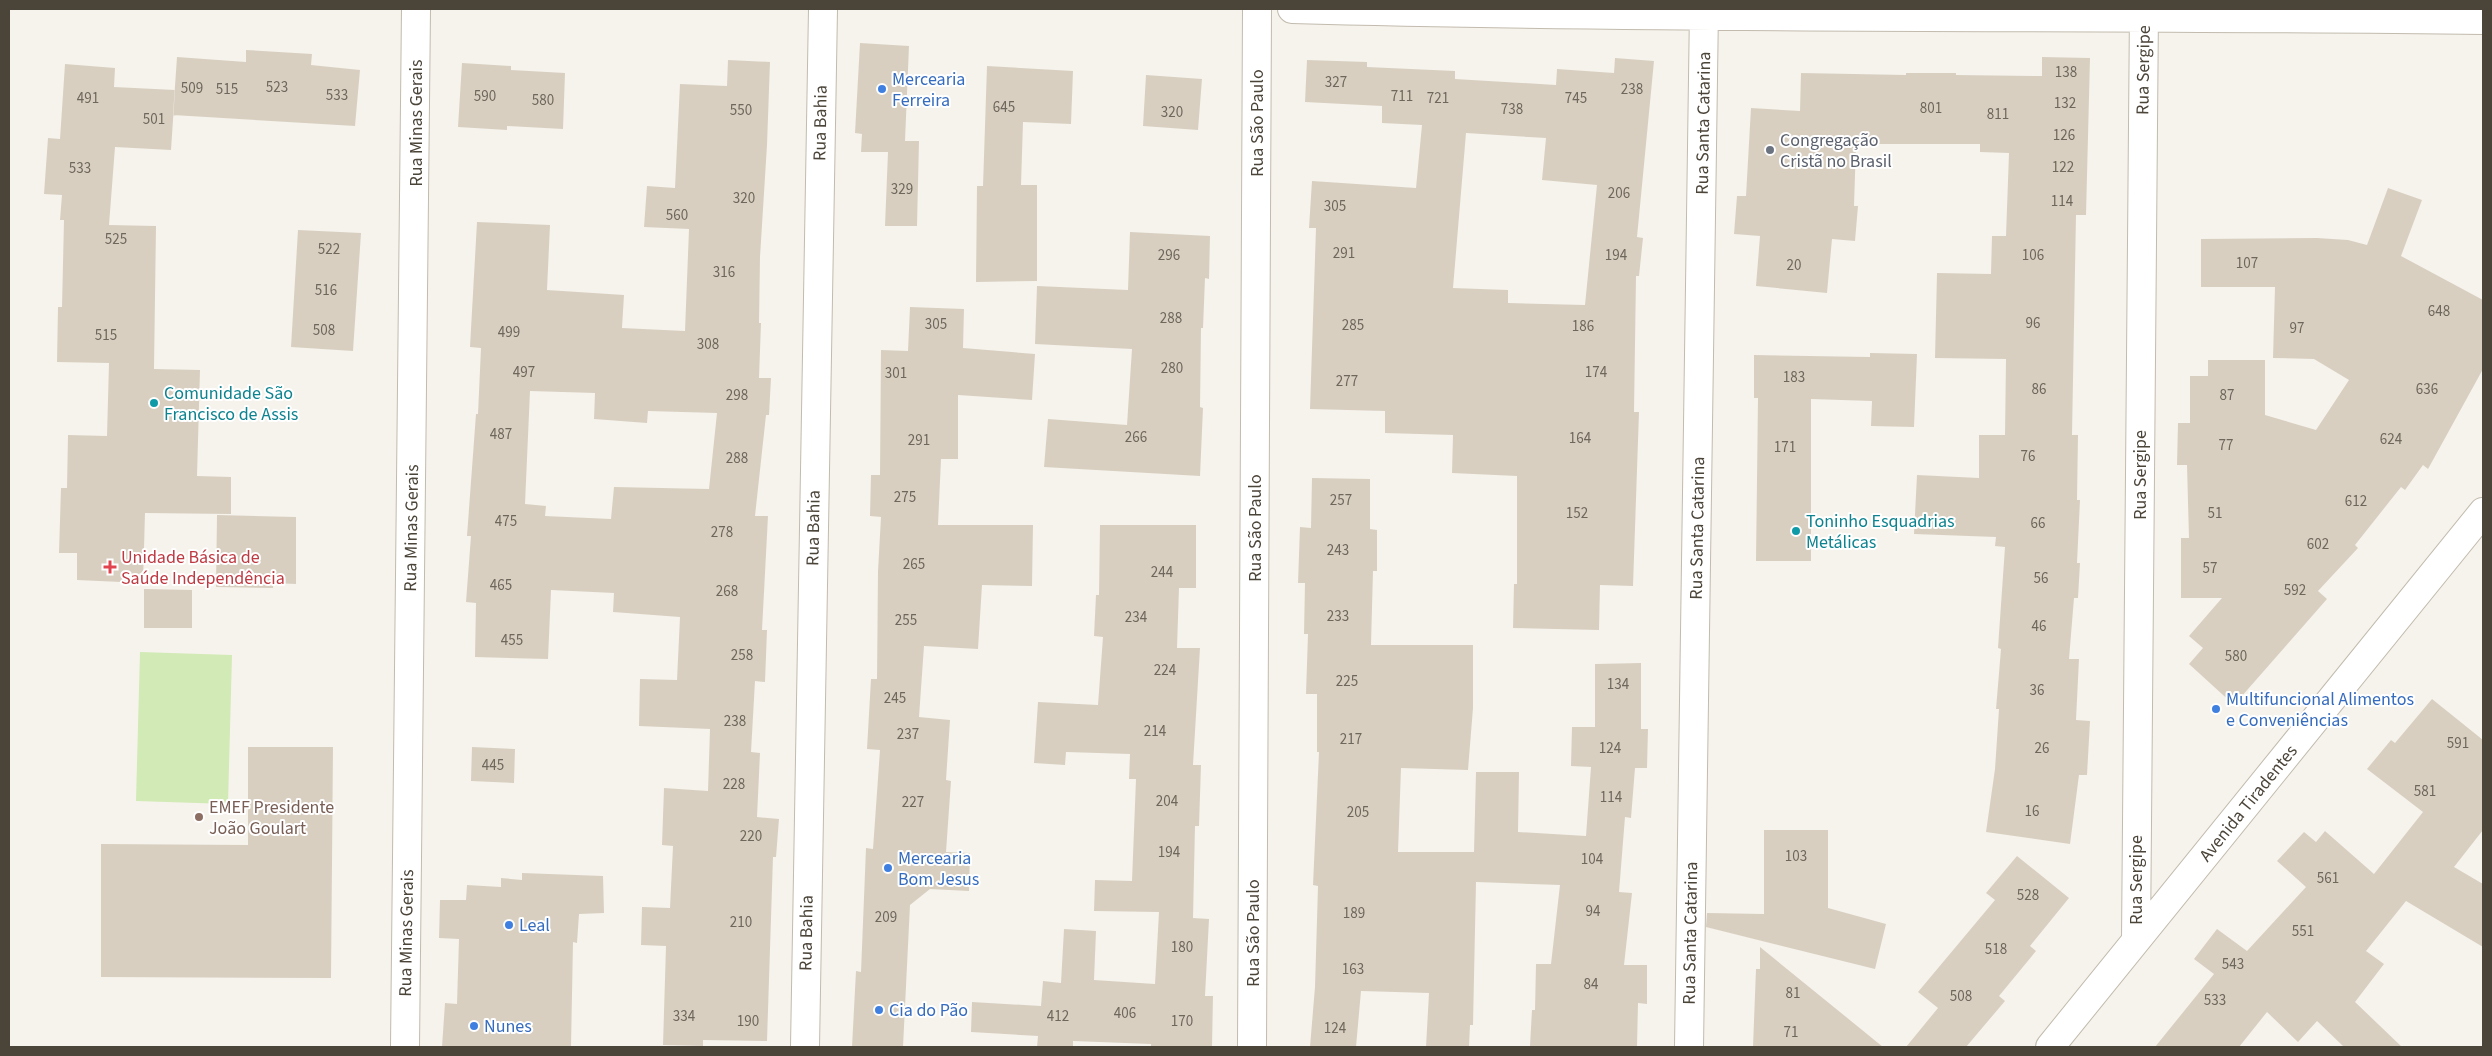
<svg xmlns="http://www.w3.org/2000/svg" width="2492" height="1056" font-family="'Source Sans 3',sans-serif">
  <style>
    .garden { fill: #d2eab5 }
    .building { fill: #d8cfc1; fill-rule: evenodd }
    .lines { fill: none; stroke-linecap: round; stroke-linejoin: round }
    .minor-casing { stroke: #c2bbae; stroke-width: 30 }
    .minor { stroke: #fff; stroke-width: 28 }
    .shop-dot { fill: #3f7fe0; stroke: #fff; stroke-width: 2 }
    .worship-dot { fill: #6b7280; stroke: #fff; stroke-width: 2 }
    .culture-dot { fill: #0f9aa8; stroke: #fff; stroke-width: 2 }
    .health-dot { fill: #e0444e; stroke: #fff; stroke-width: 2 }
    .education-dot { fill: #8d6e63; stroke: #fff; stroke-width: 2 }
    .labels { text-anchor: middle; stroke-width: 4; stroke-linejoin: round; paint-order: stroke }
    .number-label { font-size: 15px; fill: #6e675b }
    .street-label { font-size: 18px; fill: #4b4439; stroke: #fff }
    .shop-label { font-size: 18px; fill: #366cbe; stroke: #fff; text-anchor: start }
    .worship-label { font-size: 18px; fill: #5b616d; stroke: #fff; text-anchor: start }
    .culture-label { font-size: 18px; fill: #0d838f; stroke: #fff; text-anchor: start }
    .health-label { font-size: 18px; fill: #be3a42; stroke: #fff; text-anchor: start }
    .education-label { font-size: 18px; fill: #785e54; stroke: #fff; text-anchor: start }
  </style>
  <rect width="100%" height="100%" fill="#f6f3ec"/>
  <path class="garden" d="M140 652 232 655 228 804 136 801Z"/>
  <path class="building" d="M860 43 909 46 905 141H919L917 226H885L888 152H861L862 134 855 133Z
    M246 50 312 54 311 65 360 70 355 126 173 115 177 57 246 62Z
    M2042 57 2090 58 2086 215H2076L2072 435H2078L2077 500H2080L2077 563H2080L2078 598H2074L2069 659H2079L2076 720 2090 721 2087 775H2079L2070 844 1986 832 1995 769 1999 709H1996L2001 649 1998 648 2005 547 1995 546 1996 537 1914 534 1917 475 1979 478V435H2005L2006 359 1935 358 1937 273 1991 274 1992 236H2006L2009 153 1980 152V144H1856L1854 206H1858L1855 241 1832 239 1827 293 1756 286 1760 236 1734 234 1737 196H1746L1751 108 1800 111 1801 73 1906 75V73H1956V75L2042 76Z
    M1615 58 1654 61 1637 237 1643 238 1639 276H1636L1634 412H1639L1633 586 1600 585 1599 630 1513 628 1514 584H1517V476L1452 473 1453 435 1385 433V411L1310 409 1316 228H1309L1312 181 1416 188 1422 125 1382 123V106L1305 102 1307 60 1367 62V67L1455 71V79L1556 85 1557 69 1614 73ZM1466 133 1546 138 1542 180 1597 185 1585 305 1508 303V290L1453 288Z
    M728 60 770 62 767 145 760 257 759 323H761L759 378H771L769 415H766L755 516H768L762 630H767L765 682 755 681 751 752 760 753 757 817 779 819 776 857H773L767 1041 703 1040V1046L663 1045 666 946 641 945 642 907 670 908 673 846 662 845 664 788 708 791 710 729 639 726 640 679 677 680 680 617 613 612 614 593 551 590 548 659 475 657 476 603 466 602 471 536H467L476 414H478L481 348 470 347 477 222 550 225 547 290 624 295 622 328 685 331 689 229 644 227 647 186 675 188 680 84 727 86ZM530 391 595 393 594 419 647 423 648 411 717 413 709 489 614 487 611 519 545 516 546 506 525 504Z
    M462 63 511 66V70L565 73 563 129 507 126V130L458 127Z
    M65 64 115 68 114 87 175 90 171 150 115 147 109 225 156 226 154 369 200 370 197 476 231 477V514L145 513 143 583 77 580V553H59L61 488H67L68 435 107 436 109 363 57 362 58 307H62L64 220H60L62 195 44 194 48 138 60 139Z
    M987 66 1073 71 1071 124 1023 122 1021 185H1037V281L976 282 977 186H983Z
    M1146 75 1202 79 1198 130 1143 126Z
    M2388 188 2422 200 2401 256 2483 300V369L2428 469 2423 465 2405 490 2401 487 2355 545 2358 548 2318 591 2327 599 2234 705 2189 664 2203 648 2189 636 2222 598H2181V538H2189L2187 465H2177L2178 423H2190V376H2208V360H2265V415L2316 430 2349 380 2314 359 2273 358 2275 287H2201V239L2317 238 2348 240 2367 245Z
    M298 230 361 233 353 351 291 347Z
    M1130 232 1210 236 1209 279 1205 278 1203 328H1201L1200 407 1203 408 1200 476 1044 467 1048 419 1127 425 1132 349 1035 344 1037 286 1128 290Z
    M910 307 964 309 963 348 1035 354 1032 400 958 395V459H941L938 525H1033L1032 586 982 585 978 649 924 646 919 717 950 720 946 780 951 781 946 852 970 853 969 891 930 889 910 905 903 1047H852L856 971 861 972 866 848 873 849 880 750 867 749 871 679H877L878 571 881 517 870 516 871 475H880L881 350 908 351Z
    M1870 353 1917 354 1914 427 1871 426 1872 401 1811 399V561H1756L1758 398H1754V355L1870 357Z
    M1312 478 1370 479V529L1377 530V571H1373L1371 645H1473V708L1468 770 1401 768 1398 852H1474L1476 772H1519L1518 832 1586 836 1591 767 1571 766 1572 727H1595V664L1641 663V729H1648L1647 768H1635L1631 818 1625 817 1619 892 1632 893 1624 965H1647V1004L1638 1003 1637 1047 1530 1046 1532 1010H1535L1536 964H1551L1560 885 1476 882 1473 1025H1470L1469 1047H1426L1429 993 1361 991 1356 1047H1310L1315 987 1318 886 1313 885 1319 752H1317V694H1306L1308 634H1304L1305 583H1298L1300 527 1311 528Z
    M217 515 296 517V584L273 583V588L216 587Z
    M1100 525H1196V588H1179L1177 648H1200L1193 765H1201L1199 826H1195L1193 918 1209 919 1205 996H1213L1212 1047H1151V1044L1073 1041V1047H1037L1038 1036 971 1032 972 1002 1041 1006 1043 981 1061 983 1064 929 1096 931 1094 980 1155 984 1159 912 1094 911 1095 880 1132 881 1136 779H1129L1130 754 1066 752 1065 765 1034 763 1038 702 1098 705 1103 637 1094 636 1096 595H1099Z
    M144 589 192 590V628H144Z
    M2432 699 2483 740V830L2454 867 2483 884V947L2406 901 2366 951 2384 964 2355 1002 2402 1047H2344L2317 1021 2298 1042 2267 1012 2239 1047H2155L2214 974 2194 959 2217 929 2247 951 2306 887 2277 861 2304 832 2316 842 2325 831 2374 874 2423 812 2367 769 2391 740 2395 743Z
    M248 747H333L331 978 101 977V844L248 845Z
    M472 747 515 749 514 783 471 781Z
    M1764 830H1828V908L1886 924 1875 969 1706 927 1707 913 1764 914Z
    M2017 856 2069 898 2030 946 2036 951 1999 996 2005 1001 1966 1047H1906L1938 1008 1918 992 1995 900 1986 893Z
    M522 873 603 876 604 913 579 914 577 943 573 942 571 1047H442L445 1003 457 1004 459 939 439 938 440 900H466L467 885 501 887V878L522 880Z
    M1760 947 1883 1047H1753L1756 969H1760Z"/>
  <g class="lines">
    <g class="minor-casing">
      <path id="minor" d="M1292 9C1689 20 2086 15 2483 20
        M2136 940 2144 9
        M405 1047 416 9
        M805 1047 823 9
        M1252 1047 1257 9
        M1689 1047 1704 9
        M2050 1047 2483 512"/>
    </g>
    <use href="#minor" class="minor"/>
  </g>
  <g class="shop-dot">
    <circle cx="882" cy="89" r="5"/>
    <circle cx="2216" cy="709" r="5"/>
    <circle cx="888" cy="868" r="5"/>
    <circle cx="509" cy="925" r="5"/>
    <circle cx="879" cy="1010" r="5"/>
    <circle cx="474" cy="1026" r="5"/>
  </g>
  <circle class="worship-dot" cx="1770" cy="150" r="5"/>
  <g class="culture-dot">
    <circle cx="154" cy="403" r="5"/>
    <circle cx="1796" cy="531" r="5"/>
  </g>
  <path class="health-dot" d="M107.5 559.5h5v5h5v5h-5v5h-5v-5h-5v-5h5z"/>
  <circle class="education-dot" cx="199" cy="817" r="5"/>
  <g class="labels">
    <g class="number-label">
      <text x="2066" y="77">138</text>
      <text x="1336" y="87">327</text>
      <text x="277" y="92">523</text>
      <text x="192" y="93">509</text>
      <text x="227" y="94">515</text>
      <text x="1632" y="94">238</text>
      <text x="337" y="100">533</text>
      <text x="485" y="101">590</text>
      <text x="1402" y="101">711</text>
      <text x="88" y="103">491</text>
      <text x="1438" y="103">721</text>
      <text x="1576" y="103">745</text>
      <text x="543" y="105">580</text>
      <text x="2065" y="108">132</text>
      <text x="1004" y="112">645</text>
      <text x="1931" y="113">801</text>
      <text x="1512" y="114">738</text>
      <text x="741" y="115">550</text>
      <text x="1172" y="117">320</text>
      <text x="1998" y="119">811</text>
      <text x="154" y="124">501</text>
      <text x="2064" y="140">126</text>
      <text x="2063" y="172">122</text>
      <text x="80" y="173">533</text>
      <text x="902" y="194">329</text>
      <text x="1619" y="198">206</text>
      <text x="744" y="203">320</text>
      <text x="2062" y="206">114</text>
      <text x="1335" y="211">305</text>
      <text x="677" y="220">560</text>
      <text x="116" y="244">525</text>
      <text x="329" y="254">522</text>
      <text x="1344" y="258">291</text>
      <text x="1169" y="260">296</text>
      <text x="1616" y="260">194</text>
      <text x="2033" y="260">106</text>
      <text x="2247" y="268">107</text>
      <text x="1794" y="270">20</text>
      <text x="724" y="277">316</text>
      <text x="326" y="295">516</text>
      <text x="2439" y="316">648</text>
      <text x="1171" y="323">288</text>
      <text x="2033" y="328">96</text>
      <text x="936" y="329">305</text>
      <text x="1353" y="330">285</text>
      <text x="1583" y="331">186</text>
      <text x="2297" y="333">97</text>
      <text x="324" y="335">508</text>
      <text x="509" y="337">499</text>
      <text x="106" y="340">515</text>
      <text x="708" y="349">308</text>
      <text x="1172" y="373">280</text>
      <text x="524" y="377">497</text>
      <text x="1596" y="377">174</text>
      <text x="896" y="378">301</text>
      <text x="1794" y="382">183</text>
      <text x="1347" y="386">277</text>
      <text x="2039" y="394">86</text>
      <text x="2427" y="394">636</text>
      <text x="737" y="400">298</text>
      <text x="2227" y="400">87</text>
      <text x="501" y="439">487</text>
      <text x="1136" y="442">266</text>
      <text x="1580" y="443">164</text>
      <text x="2391" y="444">624</text>
      <text x="919" y="445">291</text>
      <text x="2226" y="450">77</text>
      <text x="1785" y="452">171</text>
      <text x="2028" y="461">76</text>
      <text x="737" y="463">288</text>
      <text x="905" y="502">275</text>
      <text x="1341" y="505">257</text>
      <text x="2356" y="506">612</text>
      <text x="1577" y="518">152</text>
      <text x="2215" y="518">51</text>
      <text x="506" y="526">475</text>
      <text x="2038" y="528">66</text>
      <text x="722" y="537">278</text>
      <text x="2318" y="549">602</text>
      <text x="1338" y="555">243</text>
      <text x="914" y="569">265</text>
      <text x="2210" y="573">57</text>
      <text x="1162" y="577">244</text>
      <text x="2041" y="583">56</text>
      <text x="501" y="590">465</text>
      <text x="2295" y="595">592</text>
      <text x="727" y="596">268</text>
      <text x="1338" y="621">233</text>
      <text x="1136" y="622">234</text>
      <text x="906" y="625">255</text>
      <text x="2039" y="631">46</text>
      <text x="512" y="645">455</text>
      <text x="742" y="660">258</text>
      <text x="2236" y="661">580</text>
      <text x="1165" y="675">224</text>
      <text x="1347" y="686">225</text>
      <text x="1618" y="689">134</text>
      <text x="2037" y="695">36</text>
      <text x="895" y="703">245</text>
      <text x="735" y="726">238</text>
      <text x="1155" y="736">214</text>
      <text x="908" y="739">237</text>
      <text x="1351" y="744">217</text>
      <text x="2458" y="748">591</text>
      <text x="1610" y="753">124</text>
      <text x="2042" y="753">26</text>
      <text x="493" y="770">445</text>
      <text x="734" y="789">228</text>
      <text x="2425" y="796">581</text>
      <text x="1611" y="802">114</text>
      <text x="1167" y="806">204</text>
      <text x="913" y="807">227</text>
      <text x="2032" y="816">16</text>
      <text x="1358" y="817">205</text>
      <text x="751" y="841">220</text>
      <text x="1169" y="857">194</text>
      <text x="1796" y="861">103</text>
      <text x="1592" y="864">104</text>
      <text x="2328" y="883">561</text>
      <text x="2028" y="900">528</text>
      <text x="1593" y="916">94</text>
      <text x="1354" y="918">189</text>
      <text x="886" y="922">209</text>
      <text x="741" y="927">210</text>
      <text x="2303" y="936">551</text>
      <text x="1182" y="952">180</text>
      <text x="1996" y="954">518</text>
      <text x="2233" y="969">543</text>
      <text x="1353" y="974">163</text>
      <text x="1591" y="989">84</text>
      <text x="1793" y="998">81</text>
      <text x="1961" y="1001">508</text>
      <text x="2215" y="1005">533</text>
      <text x="1125" y="1018">406</text>
      <text x="684" y="1021">334</text>
      <text x="1058" y="1021">412</text>
      <text x="748" y="1026">190</text>
      <text x="1182" y="1026">170</text>
      <text x="1335" y="1033">124</text>
      <text x="1791" y="1037">71</text>
    </g>
    <g class="street-label">
      <text transform="translate(2143 70) rotate(-89)" y="6">Rua Sergipe</text>
      <text transform="translate(416 123) rotate(-90)" y="6">Rua Minas Gerais</text>
      <text transform="translate(820 123) rotate(-89)" y="6">Rua Bahia</text>
      <text transform="translate(1257 123) rotate(-90)" y="6">Rua São Paulo</text>
      <text transform="translate(1703 123) rotate(-89)" y="6">Rua Santa Catarina</text>
      <text transform="translate(2140 475) rotate(-90)" y="6">Rua Sergipe</text>
      <text transform="translate(411 528) rotate(-89)" y="6">Rua Minas Gerais</text>
      <text transform="translate(813 528) rotate(-89)" y="6">Rua Bahia</text>
      <text transform="translate(1255 528) rotate(-90)" y="6">Rua São Paulo</text>
      <text transform="translate(1697 528) rotate(-89)" y="6">Rua Santa Catarina</text>
      <text transform="translate(2248 803) rotate(-51)" y="6">Avenida Tiradentes</text>
      <text transform="translate(2136 880) rotate(-90)" y="6">Rua Sergipe</text>
      <text transform="translate(406 933) rotate(-89)" y="6">Rua Minas Gerais</text>
      <text transform="translate(806 933) rotate(-89)" y="6">Rua Bahia</text>
      <text transform="translate(1253 933) rotate(-90)" y="6">Rua São Paulo</text>
      <text transform="translate(1690 933) rotate(-89)" y="6">Rua Santa Catarina</text>
    </g>
    <g class="shop-label">
      <text x="892" y="85">Mercearia<tspan x="892" dy="21">Ferreira</tspan></text>
      <text x="2226" y="705">Multifuncional Alimentos<tspan x="2226" dy="21">e Conveniências</tspan></text>
      <text x="898" y="864">Mercearia<tspan x="898" dy="21">Bom Jesus</tspan></text>
      <text x="519" y="931">Leal</text>
      <text x="889" y="1016">Cia do Pão</text>
      <text x="484" y="1032">Nunes</text>
    </g>
    <g class="worship-label">
      <text x="1780" y="146">Congregação<tspan x="1780" dy="21">Cristã no Brasil</tspan></text>
    </g>
    <g class="culture-label">
      <text x="164" y="399">Comunidade São<tspan x="164" dy="21">Francisco de Assis</tspan></text>
      <text x="1806" y="527">Toninho Esquadrias<tspan x="1806" dy="21">Metálicas</tspan></text>
    </g>
    <g class="health-label">
      <text x="121" y="563">Unidade Básica de<tspan x="121" dy="21">Saúde Independência</tspan></text>
    </g>
    <g class="education-label">
      <text x="209" y="813">EMEF Presidente<tspan x="209" dy="21">João Goulart</tspan></text>
    </g>
  </g>
  <rect width="2492" height="1056" fill="none" stroke="#4b4439" stroke-width="20"/>
</svg>
